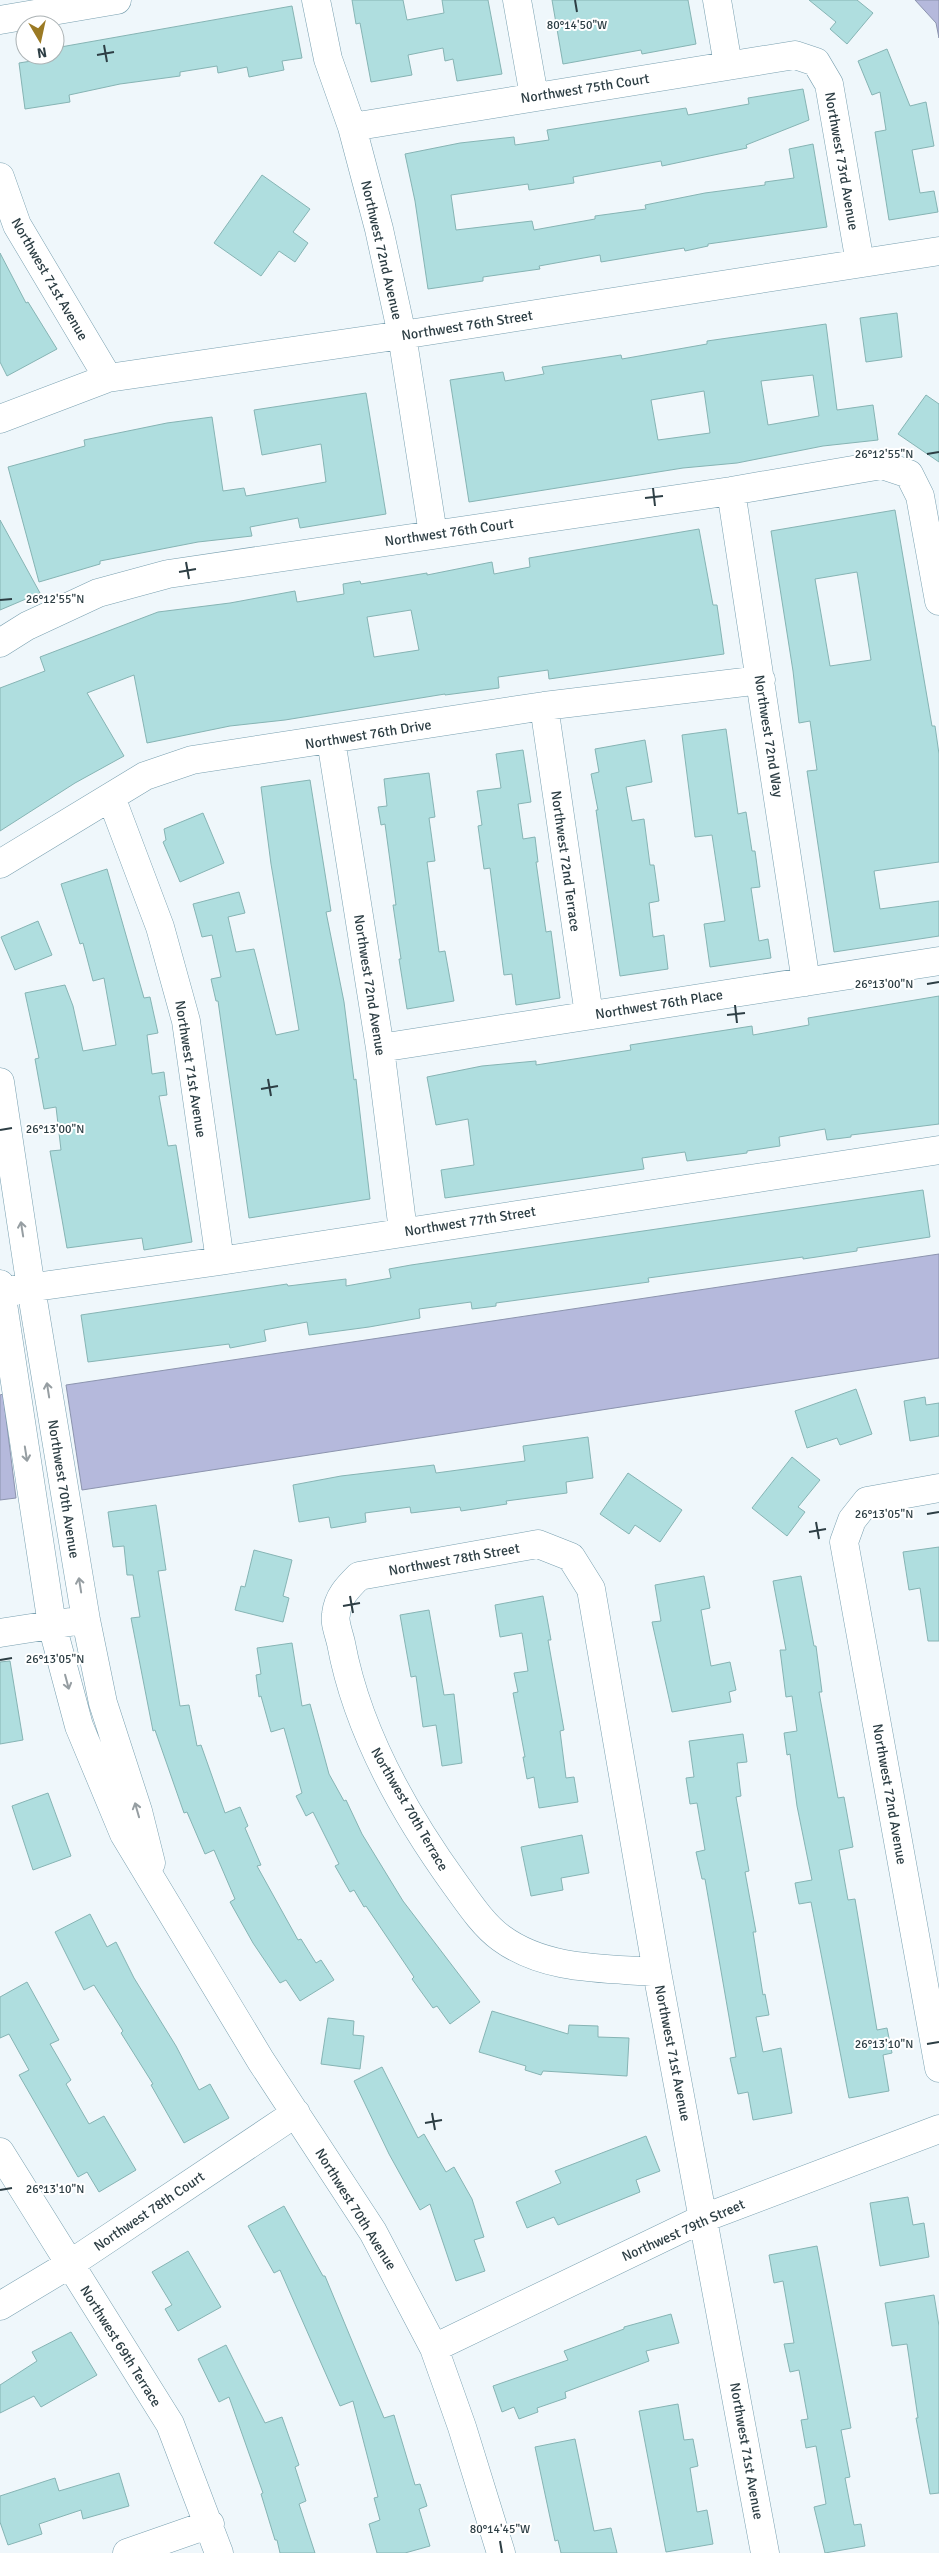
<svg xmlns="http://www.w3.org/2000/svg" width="939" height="2553" font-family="Signika,sans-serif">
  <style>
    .water { fill: #b5b9dc; stroke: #8c94ae }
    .building { fill: #afdedf; stroke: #86b4b4; fill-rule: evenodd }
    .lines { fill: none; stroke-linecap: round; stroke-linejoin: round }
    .minor-casing { stroke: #79a0b0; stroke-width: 29 }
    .minor { stroke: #fff; stroke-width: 28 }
    .oneway { stroke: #969ea2 }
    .ticks { fill: none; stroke: #2d3e44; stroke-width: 2 }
    .labels { text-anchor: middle; stroke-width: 4; stroke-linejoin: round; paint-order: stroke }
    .street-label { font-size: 14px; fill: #2d3e44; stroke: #fff }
    .ticks-label { font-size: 12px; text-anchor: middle; fill: #2d3e44; stroke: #fff; stroke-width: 4; stroke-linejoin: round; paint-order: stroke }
  </style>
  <rect width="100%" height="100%" fill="#eff7fb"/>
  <path class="water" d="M915 0H939V38L936 23Z
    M939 1254V1358L82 1490 66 1385Z
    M3 1394 16 1498 0 1500V1395Z"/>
  <path class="building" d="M352 0H403L407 20 444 13 442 0H488L502 74 457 81 453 59 445 61 443 48 408 55 412 75 371 82 360 23 356 24Z
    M552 0H688L696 44 642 54 641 50 563 64Z
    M809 0H857L873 13 847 44 830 29 836 22Z
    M292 6 302 58 282 61 284 70 249 77 247 67 218 73 217 66 180 72V76L120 84 69 95 70 102 25 109 19 63 44 59 43 55H55V48Z
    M887 49 910 106 926 102 934 146 912 150 920 193 934 191 938 212 889 220 875 132 886 130 880 92 872 95 858 61Z
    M803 89 809 120 746 145 747 148 662 166 661 161 573 177 574 183 529 190 528 184 451 195 456 230 532 221 534 230 595 219V216L646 209 645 205 705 193 765 185V182L794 178 789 149 813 144 827 227 708 244V246L685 251 684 248 601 262 600 255 539 266 540 269 483 277V281L428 289 415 201 405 154 460 143 514 137 515 145 549 140 547 130 686 108 688 115 749 104 748 98Z
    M262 175 310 209 293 232 308 243 295 262 279 251 261 276 214 243Z
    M0 253 26 303 28 302 57 349 7 376 0 362Z
    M897 313 902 357 866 362 860 318Z
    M826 324 837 410 873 405 878 440 823 446 737 463 683 468 469 502 450 380 503 372 505 381 544 374 542 367 621 355 622 359 707 344V341ZM813 375 819 416 768 425 761 381ZM704 391 710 433 658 440 651 400Z
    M366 393 386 514 300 528 298 518 250 527 252 536 198 542 100 561V564L39 582 8 467 85 446 84 440 167 423 212 417 223 491 244 488 246 496 326 482 321 444 262 455 254 410Z
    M926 395 939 404V462L898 434Z
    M895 510 932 726H935L939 754V862L874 871 880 909 939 901V936L834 952 807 771 817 770 810 721 799 723 793 671 771 531ZM857 572 871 660 830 666 815 579Z
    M0 520 40 593 0 610Z
    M699 529 713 605H717L724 654 549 679 548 670 498 677 499 688 445 695V694L285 720 230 726 147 743 134 675 87 693 124 756 75 783 0 831V688L45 671 40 657 158 612 230 603 295 591 297 602 344 594 343 584 360 581 361 584 427 573V575L492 562 494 574 530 567 529 558ZM411 610 419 650 374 657 367 617Z
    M726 729 738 814 746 812 752 851H755L760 887 751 888 759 941 768 939 771 958 710 967 704 924 725 921 712 835 695 837 682 735Z
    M645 740 652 782 626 787 632 821 644 819 650 865H654L659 901 649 903 653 937 664 935 668 969 620 976 596 810H598L591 774 599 772 595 749Z
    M523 750 531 802 518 804 523 839 535 837 538 862H536L546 932 551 931 560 998 516 1005 512 974 504 975 490 868 484 869 478 826 482 825 477 791 501 788 496 754Z
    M429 773 435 817 429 818 435 861 427 862 439 952 445 951 454 1001 407 1009 399 959H401L393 905H396L385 824 381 825 378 807 387 806 384 779Z
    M310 780 331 911 326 912 344 1002 354 1080 356 1079 370 1199 249 1218 218 1001H216L211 979 221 977 212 935 202 937 193 904 239 892 245 913 228 917 236 952 254 949 276 1035 299 1030 271 864 261 787Z
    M203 813 224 863 180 882 163 842 166 840 164 829Z
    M107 869 144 998 150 997 158 1033 147 1035 152 1074 164 1072 167 1095 159 1096 168 1146 176 1145 192 1242 144 1250 142 1238 67 1248 50 1151 61 1150 56 1107 44 1109 35 1059 39 1058 25 993 65 985 73 1006 83 1051 116 1045 104 978 93 981 83 943 80 944 61 884Z
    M38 921 52 955 15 970 1 937Z
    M939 996V1124L851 1135V1137L827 1140 825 1129 779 1137 780 1146 747 1151V1153L687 1161 685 1152 642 1158 644 1169 445 1198 441 1170 474 1165 468 1119 436 1125 427 1077 482 1066 536 1061V1065L631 1050 630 1045 752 1026 753 1035 809 1025 808 1018Z
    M923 1190 930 1237 857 1248V1251L803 1259V1257L648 1278 649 1282 496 1303V1306L472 1309 471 1302 419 1309 420 1318 369 1327 309 1335 307 1322 264 1330 266 1341 230 1348 229 1344 88 1362 81 1315 287 1284 288 1286 346 1279V1286L391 1278 389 1269 411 1265Z
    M856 1389 872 1434 840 1445 837 1438 807 1448 795 1411Z
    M925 1397 926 1405 939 1403V1436L910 1441 904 1401Z
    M588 1437 593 1478 566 1482 567 1493 506 1501 507 1504 461 1511 460 1507 411 1513 410 1507 365 1513 366 1522 331 1528 329 1517 299 1522 293 1485 341 1476 434 1465 436 1473 525 1461 523 1446Z
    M792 1457 820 1480 798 1507 805 1512 787 1536 752 1508Z
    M628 1473 682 1510 660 1542 635 1525 629 1534 600 1514Z
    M156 1505 166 1570 158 1571 180 1706 189 1705 197 1746 201 1745 225 1813 240 1807 248 1826 245 1828 261 1865 257 1866 298 1940 301 1939 316 1963 321 1960 334 1980 300 2001 286 1980 280 1983 253 1943 230 1902 235 1899 214 1850 205 1854 187 1812 184 1813 155 1730 153 1731 131 1618 140 1617 133 1575H127L124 1546 113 1547 108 1512Z
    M939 1547V1641H928L920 1588 909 1590 903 1552Z
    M254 1550 292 1560 283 1596 289 1598 283 1622 235 1610 241 1586 245 1587Z
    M704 1576 710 1608 701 1610 711 1666 730 1662 736 1690 729 1692 731 1702 672 1712 652 1622 661 1621 655 1585Z
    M801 1576 814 1646H816L822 1692H819L838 1798 844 1797 853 1847 839 1850 848 1900 855 1899 877 2030 887 2028 892 2053 883 2055 889 2091 849 2098 811 1902 799 1904 795 1883 812 1880 797 1806 790 1754 787 1755 784 1733 797 1731 792 1696 786 1697 780 1650H786L773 1581Z
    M543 1596 551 1640H548L564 1730 560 1731 566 1778 574 1777 578 1802 539 1808 534 1777 527 1779 523 1757H525L513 1693 518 1692 514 1673 528 1671 522 1633 500 1637 495 1605Z
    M429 1610 444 1695 454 1694 462 1763 442 1766 436 1725 423 1727 416 1676 411 1677 400 1615Z
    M292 1643 302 1706 310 1704 329 1774 344 1801 346 1800 362 1834 403 1901 480 2002 450 2024 437 2006 433 2008 412 1979 414 1977 366 1906 364 1907 354 1890 350 1892 335 1866 339 1864 313 1812 306 1816 296 1796 302 1793 284 1728 271 1732 261 1696 259 1697 256 1675 261 1674 257 1648Z
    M10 1661 23 1740 0 1744V1662Z
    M743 1734 747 1762 737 1763 741 1796 736 1797 749 1871 745 1872 756 1932H753L763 1995 765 1994 769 2015 756 2017 763 2052 781 2048 792 2113 753 2120 748 2092 738 2094 730 2058 736 2057 705 1879H702L696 1852 705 1850 697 1803 690 1804 686 1778 694 1777 689 1741Z
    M48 1793 71 1856 33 1870 12 1806Z
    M582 1835 589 1873 561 1878 563 1890 531 1896 521 1847Z
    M90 1914 107 1947 116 1942 134 1978 176 2046 199 2090 210 2084 229 2118 184 2143 151 2085 153 2084 121 2033 123 2031 94 1985 84 1990 55 1932Z
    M27 1982 59 2040 50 2044 71 2080 66 2084 89 2124 104 2116 136 2170 99 2192 87 2172 78 2177 19 2075 29 2070 9 2034 0 2038V1997Z
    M492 2011 568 2034 569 2025 598 2026V2037L629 2038 627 2076 543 2071 541 2075 525 2070 526 2066 479 2052Z
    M328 2018 354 2021 353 2035 364 2036 360 2069 321 2064Z
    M382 2067 418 2138 424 2134 446 2172 454 2167 472 2199 484 2237 474 2240 485 2271 456 2281 430 2204 420 2210 389 2154 354 2081Z
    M646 2136 660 2171 636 2180 640 2192 558 2225 554 2217 527 2228 516 2202 561 2183 555 2171Z
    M908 2197 913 2225 924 2223 929 2257 880 2266 870 2203Z
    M284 2206 323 2276H325L384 2418 394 2415 415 2485 420 2484 427 2506 419 2509 430 2546 405 2553H377L369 2524 380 2520 374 2498 378 2497 353 2401 340 2406 280 2270 274 2273 248 2226Z
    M817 2246 851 2428 841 2430 850 2477 845 2478 854 2525 861 2524 865 2546 825 2553 814 2507 826 2504 816 2446 806 2448 801 2420 808 2419 799 2370 790 2372 784 2344 794 2343 783 2281 774 2283 769 2255Z
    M188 2251 221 2307 178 2331 165 2309 172 2305 152 2272Z
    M934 2295 939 2326V2493L930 2494 916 2418H918L907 2344 892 2346 885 2303Z
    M671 2314 679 2343 646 2351 649 2361 565 2392 566 2398 537 2408 538 2412 519 2419 514 2407 502 2412 493 2386 568 2360 564 2351 624 2329V2327Z
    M71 2332 97 2375 41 2407 34 2396 0 2413V2385L37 2361 32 2352Z
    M226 2345 265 2423 282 2417 299 2465 295 2467 306 2501 299 2504 315 2553H280L277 2540H275L261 2494 263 2493 229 2397 219 2402 198 2359Z
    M678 2404 684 2440 693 2439 698 2466 690 2468 697 2512 707 2510 713 2544 666 2552 639 2411Z
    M575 2439 594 2531 611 2528 617 2553H561L558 2540 555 2541 535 2447Z
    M119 2473 129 2506 83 2519 81 2510 39 2524 42 2534 8 2545 0 2522V2496L55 2478 59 2491Z"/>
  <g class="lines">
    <g class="minor-casing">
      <path id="minor" d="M316 0 328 59 352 127 379 229 402 335 433 534
        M517 0 534 96
        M717 0 728 65
        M0 20 117 0
        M352 127 795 55 816 62 829 84 860 263
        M0 177 17 225 108 378
        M0 419 108 378 402 335 939 251
        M731 491 806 982
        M0 643 27 626 98 593 168 574 731 491 882 465 909 474 920 496 939 601
        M544 706 589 1015
        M331 740 380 1048 403 1231
        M111 797 160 927 186 1021 220 1261
        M0 864 145 776 192 760 544 706 761 680
        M380 1048 939 961
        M0 1082 31 1288 86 1620 103 1703 138 1811 151 1863
        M0 1284 52 1625 79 1726 124 1834 261 2061 373 2232 434 2348 462 2427 501 2553
        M0 1292 220 1261 939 1150
        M939 1488 867 1501 852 1520 844 1542 939 2068
        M0 1633 70 1622
        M657 1972C604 1968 546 1971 501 1938 483 1925 468 1902 455 1884 403 1812 357 1730 341 1643 339 1634 334 1622 336 1614 338 1597 347 1588 359 1576L538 1544 571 1557 591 1589 657 1972 765 2553
        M0 2152 170 2424 219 2553
        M0 2306 70 2264 296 2113
        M434 2348 704 2218 939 2129
        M127 2553 210 2524"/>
    </g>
    <use href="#minor" class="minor"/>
  </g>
  <defs><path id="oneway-shaft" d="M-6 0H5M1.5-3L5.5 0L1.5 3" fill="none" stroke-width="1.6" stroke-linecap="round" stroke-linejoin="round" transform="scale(1.25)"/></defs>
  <g class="oneway">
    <use href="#oneway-shaft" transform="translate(22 1229) rotate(-99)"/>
    <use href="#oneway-shaft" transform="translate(48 1390) rotate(-99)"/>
    <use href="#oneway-shaft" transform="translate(26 1454) rotate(81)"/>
    <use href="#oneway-shaft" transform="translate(80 1585) rotate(-99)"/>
    <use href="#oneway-shaft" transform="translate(67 1682) rotate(75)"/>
    <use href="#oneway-shaft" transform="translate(137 1810) rotate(-106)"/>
  </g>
  <path class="ticks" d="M575 0 577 12M104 45 107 62M97 55 114 52M927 454 939 452M653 488 655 506M645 498 663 496M186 562 189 579M179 572 196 569M0 600 12 599M927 984 939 982M735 1005 737 1023M727 1015 745 1013M268 1079 271 1096M261 1089 278 1086M0 1130 12 1128M927 1514 939 1512M816 1522 819 1539M809 1532 826 1529M350 1596 353 1613M343 1606 360 1603M0 1660 12 1658M927 2044 939 2042M432 2113 435 2130M425 2123 442 2120M0 2190 12 2188M500 2541 502 2553"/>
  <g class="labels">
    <g class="street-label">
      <text transform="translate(585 88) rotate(-9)" y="5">Northwest 75th Court</text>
      <text transform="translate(842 161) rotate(80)" y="5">Northwest 73rd Avenue</text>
      <text transform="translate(382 250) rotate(77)" y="5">Northwest 72nd Avenue</text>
      <text transform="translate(50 279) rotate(60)" y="5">Northwest 71st Avenue</text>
      <text transform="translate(467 325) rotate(-9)" y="5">Northwest 76th Street</text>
      <text transform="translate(449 532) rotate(-8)" y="5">Northwest 76th Court</text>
      <text transform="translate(368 734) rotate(-9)" y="5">Northwest 76th Drive</text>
      <text transform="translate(769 736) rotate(81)" y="5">Northwest 72nd Way</text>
      <text transform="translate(566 861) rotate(82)" y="5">Northwest 72nd Terrace</text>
      <text transform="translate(370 985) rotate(81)" y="5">Northwest 72nd Avenue</text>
      <text transform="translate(659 1004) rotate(-9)" y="5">Northwest 76th Place</text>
      <text transform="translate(191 1069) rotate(81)" y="5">Northwest 71st Avenue</text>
      <text transform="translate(470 1221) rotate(-9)" y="5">Northwest 77th Street</text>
      <text transform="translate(64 1489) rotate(81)" y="5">Northwest 70th Avenue</text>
      <text transform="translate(454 1559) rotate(-10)" y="5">Northwest 78th Street</text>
      <text transform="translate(890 1794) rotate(80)" y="5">Northwest 72nd Avenue</text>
      <text transform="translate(410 1809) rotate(60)" y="5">Northwest 70th Terrace</text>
      <text transform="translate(673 2053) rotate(79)" y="5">Northwest 71st Avenue</text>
      <text transform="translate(356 2209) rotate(58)" y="5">Northwest 70th Avenue</text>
      <text transform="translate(149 2211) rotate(-34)" y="5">Northwest 78th Court</text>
      <text transform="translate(683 2230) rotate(-24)" y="5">Northwest 79th Street</text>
      <text transform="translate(121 2346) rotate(58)" y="5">Northwest 69th Terrace</text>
      <text transform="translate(747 2451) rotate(80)" y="5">Northwest 71st Avenue</text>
    </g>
  </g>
  <g class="ticks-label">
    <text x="577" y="29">80°14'50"W</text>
    <text x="884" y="458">26°12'55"N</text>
    <text x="55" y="603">26°12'55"N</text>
    <text x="884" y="988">26°13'00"N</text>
    <text x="55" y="1133">26°13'00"N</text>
    <text x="884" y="1518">26°13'05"N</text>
    <text x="55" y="1663">26°13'05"N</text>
    <text x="884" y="2048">26°13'10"N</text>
    <text x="55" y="2193">26°13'10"N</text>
    <text x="500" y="2533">80°14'45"W</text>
  </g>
  <g transform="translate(40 40) rotate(171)"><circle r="24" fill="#ffffff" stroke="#abb2b4"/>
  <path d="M0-4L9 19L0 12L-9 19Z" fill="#9b7a24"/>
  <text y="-8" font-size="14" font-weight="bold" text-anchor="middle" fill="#2d3e44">N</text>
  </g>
</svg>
